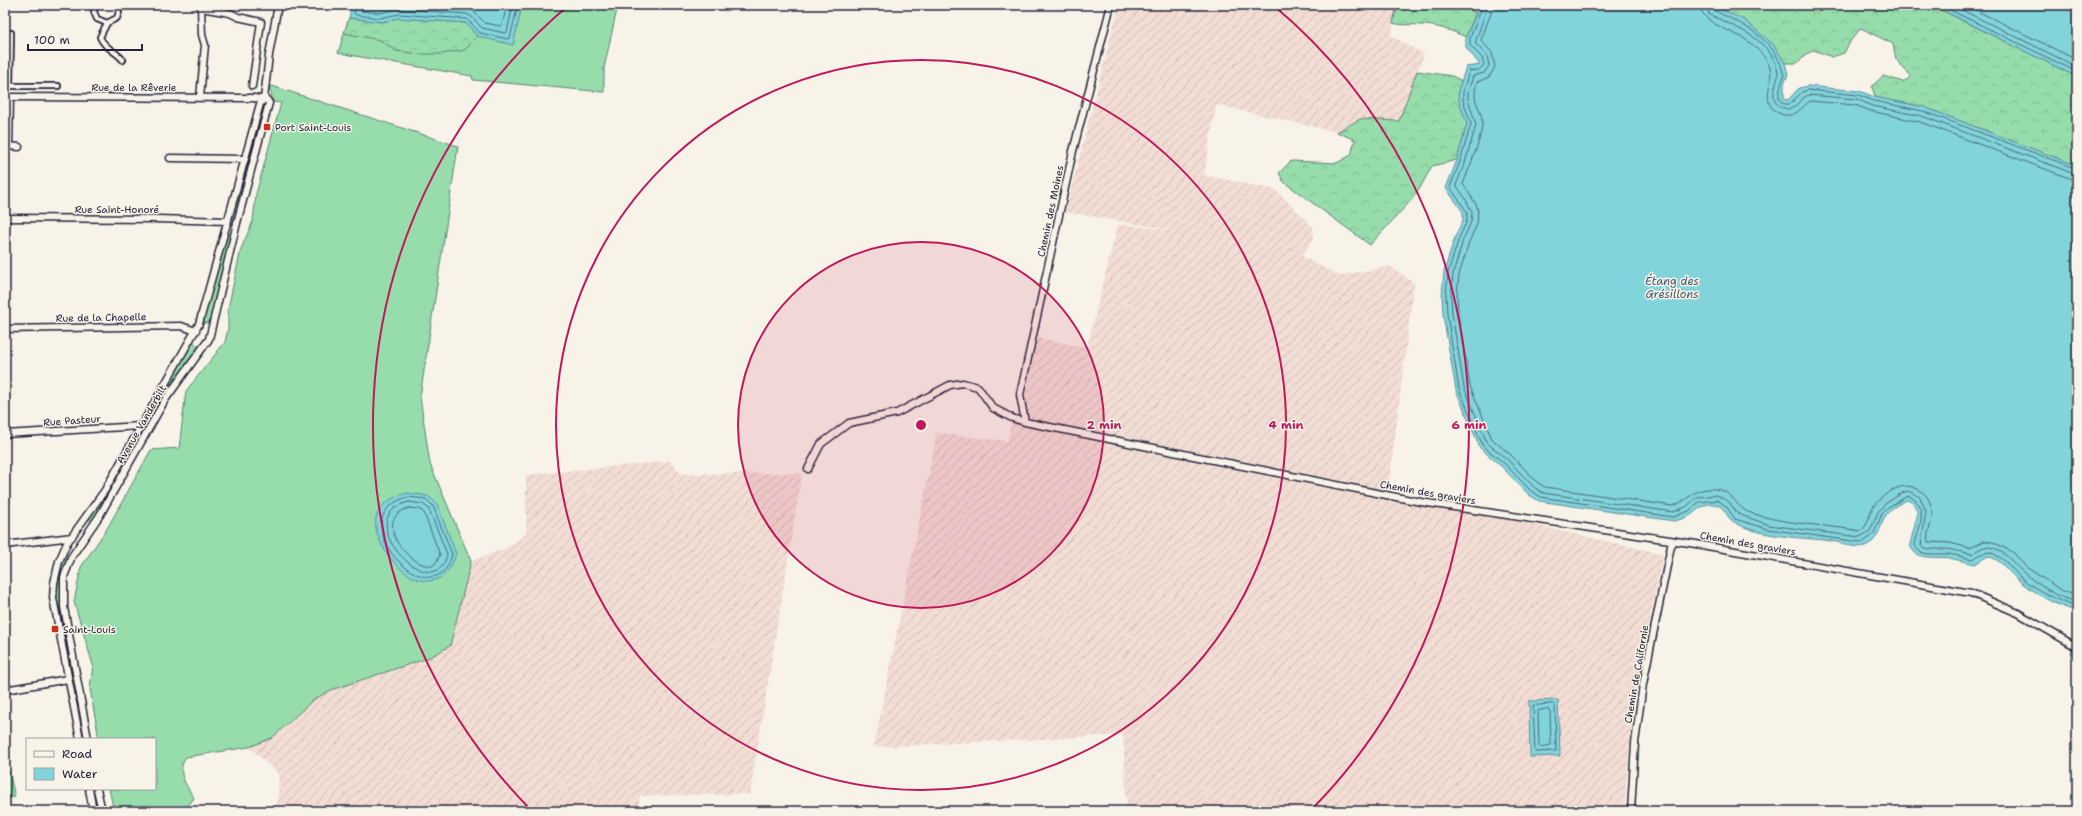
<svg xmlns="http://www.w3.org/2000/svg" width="2082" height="816" font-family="'Shantell Sans',sans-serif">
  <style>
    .industrial { fill: url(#industrial-furrows) }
    .grass { fill: #96ddab; stroke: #5c8073 }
    .forest { fill: url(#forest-crowns); stroke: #5c8073 }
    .water { fill: #82d4db; stroke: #5c8d9b }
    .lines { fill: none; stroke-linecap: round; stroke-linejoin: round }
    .shore { stroke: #48697b; stroke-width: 1 }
    .pedestrian-casing { stroke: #22223b; stroke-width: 8 }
    .minor-casing { stroke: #22223b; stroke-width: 9 }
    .pedestrian { stroke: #f7f3e8; stroke-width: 4.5 }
    .minor { stroke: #f7f3e8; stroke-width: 6 }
    .ring { fill: none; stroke: #c2185b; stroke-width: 2 }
    .poi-dot { fill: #c8321e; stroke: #f7f3e8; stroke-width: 1.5 }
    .labels { text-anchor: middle; stroke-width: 3; stroke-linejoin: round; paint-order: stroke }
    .street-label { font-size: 10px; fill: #22223b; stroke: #f7f3e8 }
    .poi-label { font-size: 10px; fill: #22223b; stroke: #f7f3e8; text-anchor: start }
    .water-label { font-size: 11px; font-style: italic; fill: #3f576b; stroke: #f7f3e8 }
    .centre { fill: #c2185b; stroke: #f7f3e8; stroke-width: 2 }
    .ring-label { font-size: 12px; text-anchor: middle; font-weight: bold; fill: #c2185b; stroke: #f7f3e8; stroke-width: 3; stroke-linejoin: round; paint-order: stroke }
  </style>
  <defs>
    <pattern id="industrial-furrows" width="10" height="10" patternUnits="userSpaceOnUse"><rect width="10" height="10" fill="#f2ddd4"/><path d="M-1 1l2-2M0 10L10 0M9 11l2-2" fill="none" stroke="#cfbdb7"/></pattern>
    <pattern id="forest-crowns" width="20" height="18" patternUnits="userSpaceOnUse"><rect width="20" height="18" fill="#96ddab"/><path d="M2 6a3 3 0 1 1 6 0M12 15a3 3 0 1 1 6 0" fill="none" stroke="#81bd94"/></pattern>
  </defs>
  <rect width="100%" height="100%" fill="#f7f3e8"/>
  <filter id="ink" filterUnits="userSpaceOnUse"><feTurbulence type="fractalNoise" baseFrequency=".025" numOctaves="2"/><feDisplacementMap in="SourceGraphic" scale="8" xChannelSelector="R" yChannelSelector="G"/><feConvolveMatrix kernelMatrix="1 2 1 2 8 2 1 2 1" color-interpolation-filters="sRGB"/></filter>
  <g filter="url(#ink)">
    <path class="industrial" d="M1119 5H1397L1391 36 1424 54 1399 121 1360 119 1337 132 1216 105 1204 175 1276 190 1313 227 1314 238 1302 256 1339 276 1390 266 1414 283 1388 492 1663 554 1633 706 1624 811H1127L1123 735 874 747 937 433 1008 441 1013 413 1022 416 1036 338 1087 347 1118 224 1178 231 1065 212Z
      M670 461 682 474 802 473 750 794 640 796 637 811H275L278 801 279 774 249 747 272 738 313 700 331 690 428 658 464 589 471 561 507 548 526 534V475Z"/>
    <path class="grass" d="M522 5H618L604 68V92L473 80 472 76 338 53 349 18 381 22 398 18 513 44Z
      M269 85 458 146 420 397 430 464 471 561 450 646 428 658 331 690 313 700 272 738 249 747 186 757C176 772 185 783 194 798L188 806 193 811H114L109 789H155V739H99L90 689 93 665 74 602 81 567 108 527 151 450 179 448 186 391 225 342 228 329V309L241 249 253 221 256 194 281 103 273 102Z
      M260 114 264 115 237 211 233 210Z
      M227 234H231L211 324 202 322Z
      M193 342 201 348 156 411 154 409Z
      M136 440 139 441 93 522 89 519Z
      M65 554 69 556C54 589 64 622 71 656L67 657C59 617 50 594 65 554Z"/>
    <path class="forest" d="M1397 5H1460L1476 12 1466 37C1452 31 1437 25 1421 25 1411 24 1403 26 1393 23Z
      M1711 5H1931L2077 77V166L1924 107 1875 97 1872 86 1883 76 1903 82 1911 77 1896 59 1893 44 1861 28 1851 40 1844 53 1832 57 1814 50 1807 54 1797 63H1785C1764 30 1745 21 1711 5Z
      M349 18 381 22 398 18 466 23 477 36 465 50 441 54H420L396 51 380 40 344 33Z
      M1417 71 1452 76 1462 81 1458 91 1467 124 1457 160 1432 166 1416 195 1370 245 1284 182 1279 173 1291 161 1337 163 1351 155 1355 140 1337 132 1360 119 1399 121Z
      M9 771 15 797 5 799V772Z"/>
    <path class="water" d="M352 5H522L513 45 477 36 466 23 398 18 381 22 349 18Z
      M1480 5H1711L1744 20 1773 44 1785 63 1788 74 1784 84V99L1788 100 1799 88 1808 86 1859 91 1875 97 1924 107 2077 166V611C2055 606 2034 593 2017 579 2006 570 2003 561 1988 556L1975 564C1966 562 1958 560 1949 558 1937 556 1914 562 1910 544L1918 513 1913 503 1907 500C1899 504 1889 509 1885 517 1879 528 1879 541 1865 546 1856 549 1842 543 1832 541 1801 537 1761 538 1734 522 1725 517 1726 506 1714 504 1703 503 1699 509 1691 515 1685 518 1680 520 1674 521L1539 501 1529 495 1501 466 1480 448 1456 390 1443 315 1442 295 1444 272 1455 237 1463 220V212L1446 188 1457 160 1467 124 1459 101 1458 91 1466 67 1480 65 1466 47V37Z
      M1931 5H2077V77L1936 7Z
      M408 493 428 496 437 504 456 554C434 621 365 546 377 515 382 502 395 496 408 493Z
      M1558 700 1560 756 1530 757 1529 701Z"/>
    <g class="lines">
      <path class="shore" d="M356 5 354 13 356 15 380 18 399 14 467 19 480 33 508 39 510 38 518 5
        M361 5 362 11 380 13 399 9 467 14 472 17 482 28 505 33 507 32 513 5
        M428 5 471 9 485 23 500 26 502 25 507 5
        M1483 5 1470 38V45L1482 58 1484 65 1479 70 1469 71 1463 92V100L1471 124 1460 162 1450 187 1467 212V221L1459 238 1448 273 1446 295 1447 314 1459 389 1483 446 1504 463 1531 491 1541 497 1673 517 1689 511 1699 502 1717 500 1726 506 1735 519 1768 529 1860 542 1865 541 1874 533 1882 514 1888 507 1908 496C1930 505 1919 527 1915 544 1917 558 1939 553 1948 554 1957 555 1965 558 1973 559L1981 554 1989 552C2003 557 2009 565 2018 575 2029 586 2061 603 2077 607
        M1488 5 1475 43 1487 56 1489 66 1484 73 1473 76 1468 92V99L1476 125 1465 163 1456 185 1465 198 1472 212 1471 222 1463 240 1453 274 1451 295 1452 314 1464 387 1487 443 1507 459 1535 488 1543 493 1673 512 1686 507 1697 497 1717 495 1729 502 1738 514 1769 525 1860 537 1870 531 1878 512 1885 504 1902 493 1908 491 1920 497 1926 511 1921 546 1929 549H1948L1972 554C1977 551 1982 546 1988 547 2004 548 2012 563 2023 572 2038 585 2058 598 2077 602
        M1494 5 1481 40 1492 53 1495 67 1489 77 1477 82C1470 105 1483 106 1482 124 1481 141 1469 168 1463 184L1476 204 1478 211 1477 224 1469 242 1459 275 1457 295 1458 313 1470 386 1492 439 1511 455 1538 483 1545 487 1672 506C1686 503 1692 490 1707 489 1735 487 1732 507 1751 513 1786 525 1824 524 1860 531 1869 527 1868 515 1873 507 1882 495 1901 481 1915 488 1923 491 1929 497 1931 506 1936 519 1925 532 1928 542L1950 543 1970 548 1984 541 1993 542 2014 553 2026 567 2061 590 2077 596
        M1700 5C1700 24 1735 31 1749 42 1757 48 1767 58 1770 68 1774 84 1758 105 1781 114 1794 119 1801 108 1810 101L1855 105 1871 111 1920 122 2077 181
        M1706 5 1709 14C1733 27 1766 36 1776 65 1777 68 1779 75 1778 77 1774 88 1769 104 1784 108 1796 113 1799 97 1809 95L1857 99 1872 106 1922 116 2077 175
        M1711 5 1713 10C1738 22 1769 35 1780 63 1782 67 1782 71 1784 75 1782 84 1771 106 1790 104L1802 92 1808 90 1858 95 1874 101 1923 111 2077 169
        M1940 5 2077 72
        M1952 5 2077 67
        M1965 5 2077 60
        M408 497 426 499 433 506 452 554C437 623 333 517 408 497Z
        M409 502 423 504 429 509 447 554C437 610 344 517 409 502Z
        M409 508 420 509 424 513 440 555 436 563 432 566C408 567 370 519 409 508Z
        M1553 704 1555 706 1556 751 1535 752 1533 706Z
        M1548 709 1550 711 1551 745 1541 747 1539 745 1538 711Z"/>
      <g class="pedestrian-casing">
        <path id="pedestrian" d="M95 5 94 12 97 19 107 23 117 18 119 12 118 5
          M107 23 100 37C104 48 116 51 123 60
          M5 33H11L10 86H58"/>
      </g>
      <g class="minor-casing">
        <path id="minor" d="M5 97 254 98 267 100 269 103 237 223 209 339 165 400 100 515 72 556 64 577V607L88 739
          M10 97 9 146 19 147
          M200 97 205 45 202 35 201 8 230 13 238 17 261 22 252 86
          M170 158 245 159
          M5 218 157 219 228 221
          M5 329 181 326 196 331
          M1025 422 1020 395 1073 151 1111 5
          M5 434 141 426
          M808 469 821 444 849 423 897 413 950 385 963 383 978 387 993 408 1012 418 1025 422 1421 502 1696 544 1971 593 2018 613 2077 647
          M5 545 72 537
          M5 690 68 679
          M80 739 53 598 54 583 59 561 67 543 105 490 199 324 260 104 264 99 269 55 278 5
          M89 789 93 811
          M97 789 102 811
          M1631 811 1635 743 1643 684 1672 541"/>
      </g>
      <use href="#pedestrian" class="pedestrian"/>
      <use href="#minor" class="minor"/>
    </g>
  </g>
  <circle cx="921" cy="425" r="183" fill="#c2185b" fill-opacity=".12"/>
  <g class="ring">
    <circle cx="921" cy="425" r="183"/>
    <circle cx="921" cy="425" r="365"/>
    <path d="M530 809A548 548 0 0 1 569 5M1273 5A548 548 0 0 1 1312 809"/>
  </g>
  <g class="poi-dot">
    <rect x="263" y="123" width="8" height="8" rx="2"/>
    <rect x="51" y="625" width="8" height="8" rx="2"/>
  </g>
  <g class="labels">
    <g class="street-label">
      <text x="134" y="91">Rue de la Rêverie</text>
      <text x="117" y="213">Rue Saint-Honoré</text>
      <text transform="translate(1050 211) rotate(-78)" y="4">Chemin des Moines</text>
      <text transform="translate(101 317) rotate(-1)" y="4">Rue de la Chapelle</text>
      <text transform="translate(72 420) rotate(-4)" y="4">Rue Pasteur</text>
      <text transform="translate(141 424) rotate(-60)" y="4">Avenue Vanderbilt</text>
      <text transform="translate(1428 492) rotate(10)" y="4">Chemin des graviers</text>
      <text transform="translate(1748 543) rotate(10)" y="4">Chemin des graviers</text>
      <text transform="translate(1636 674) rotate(-80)" y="4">Chemin de Californie</text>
    </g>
    <g class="poi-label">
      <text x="275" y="131">Port Saint-Louis</text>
      <text x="63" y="633">Saint-Louis</text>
    </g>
    <g class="water-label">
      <text x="1672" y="285">Étang des<tspan x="1672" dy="13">Grésillons</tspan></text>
    </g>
  </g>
  <circle cx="921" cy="425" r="6" class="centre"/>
  <g class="ring-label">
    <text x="1104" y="429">2 min</text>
    <text x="1286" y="429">4 min</text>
    <text x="1469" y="429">6 min</text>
  </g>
  <rect width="2082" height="816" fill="none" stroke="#f7f3e8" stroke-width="20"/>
  <rect x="10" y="10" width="2062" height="796" fill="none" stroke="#22223b" stroke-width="1.5" filter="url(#ink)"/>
  <rect x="26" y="738" width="130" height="52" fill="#f7f3e8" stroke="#a29fa3"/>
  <rect x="34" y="751" width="20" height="6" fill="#f7f3e8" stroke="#a29fa3"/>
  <text x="62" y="758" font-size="12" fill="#22223b">Road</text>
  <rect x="34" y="768" width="20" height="12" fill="#82d4db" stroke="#a29fa3"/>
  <text x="62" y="778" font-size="12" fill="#22223b">Water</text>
  <path d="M28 44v6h114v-6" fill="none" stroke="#22223b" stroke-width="2"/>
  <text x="34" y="44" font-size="12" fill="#22223b" stroke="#f7f3e8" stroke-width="3" paint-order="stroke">100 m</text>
</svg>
